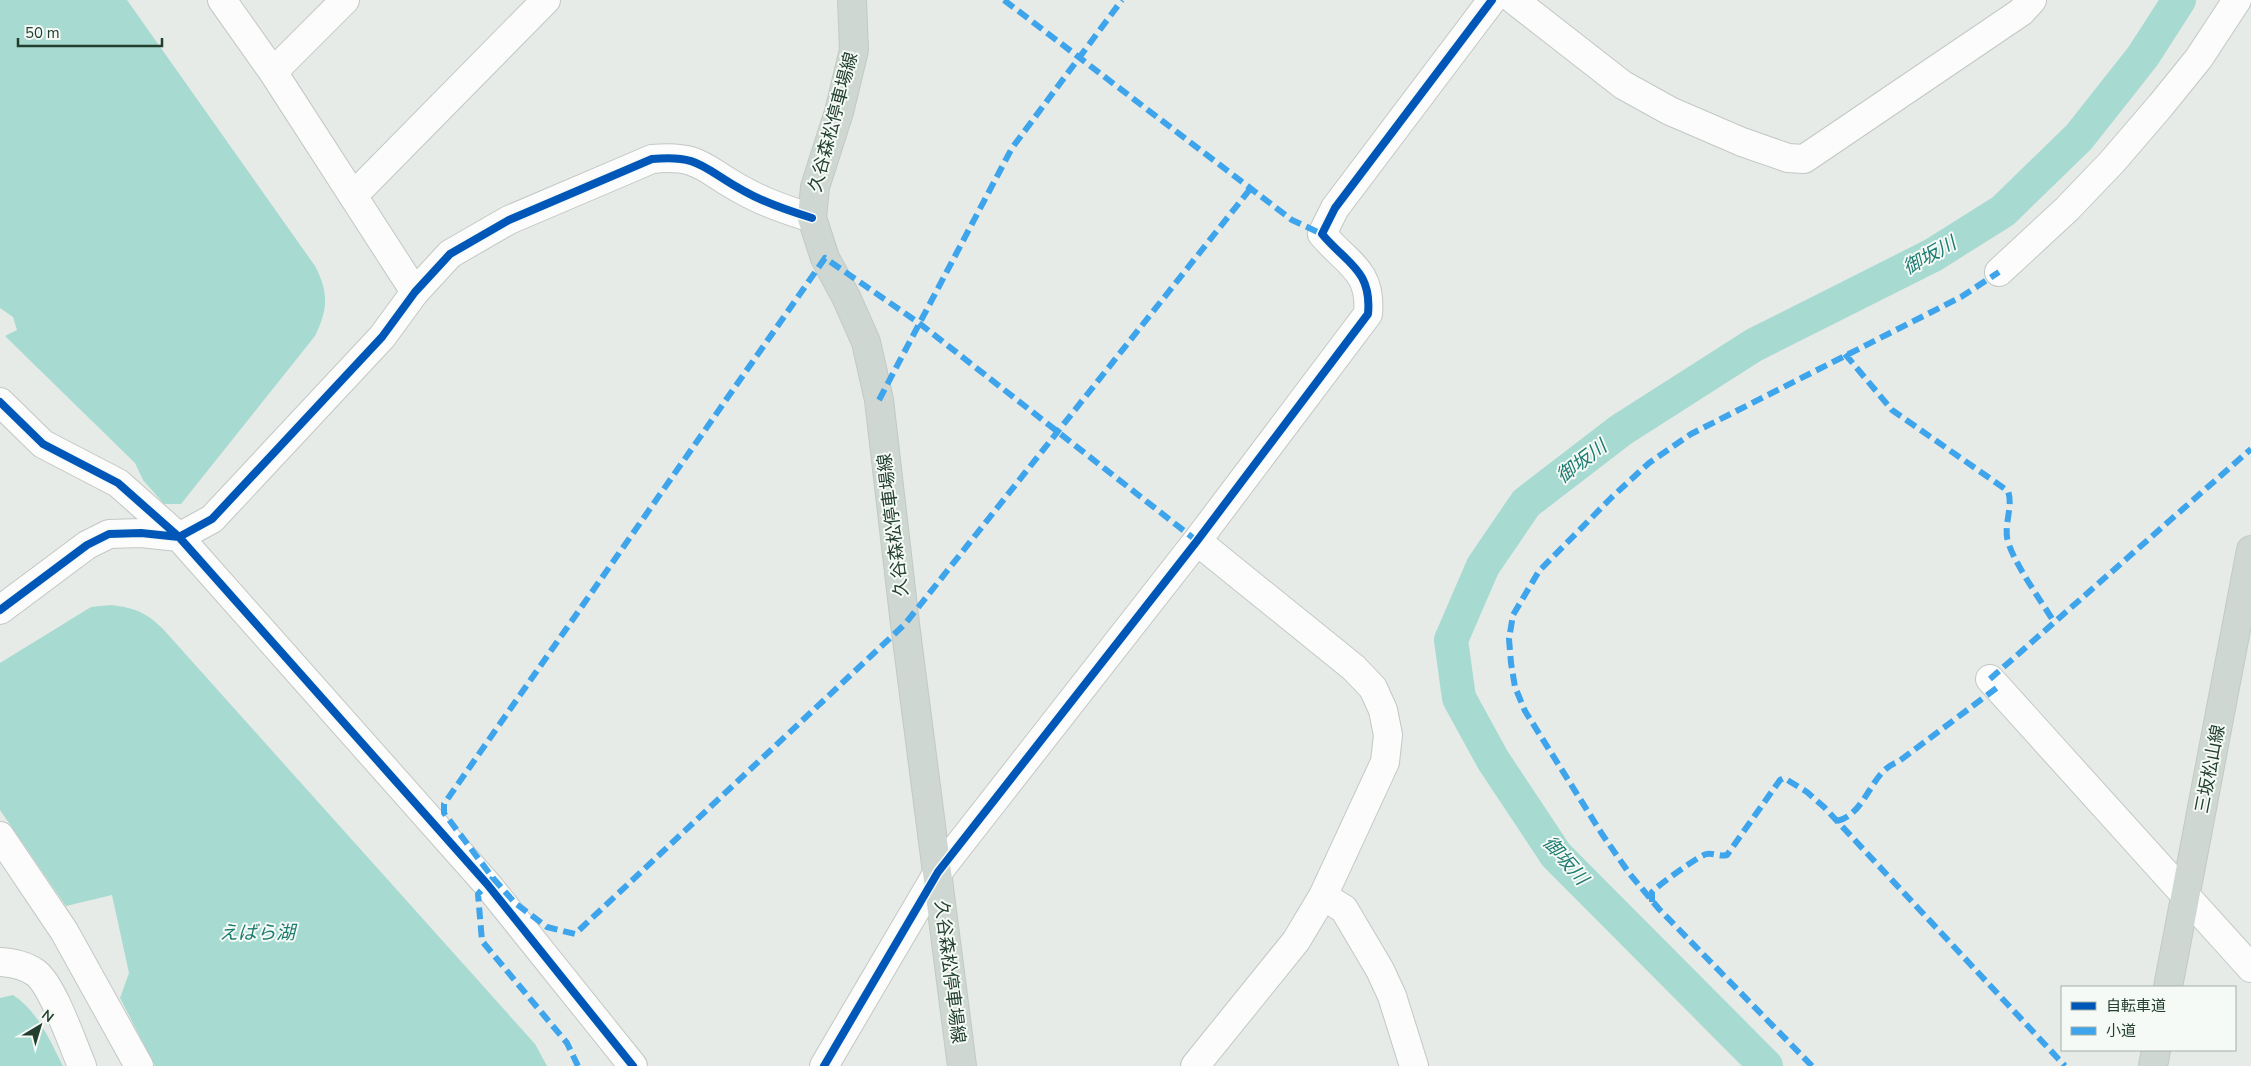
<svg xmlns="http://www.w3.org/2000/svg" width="2251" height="1066" font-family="'Nunito Sans','Noto Sans JP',sans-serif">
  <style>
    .water { fill: #a7dad1 }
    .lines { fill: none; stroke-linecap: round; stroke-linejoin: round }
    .river { stroke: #a7dad1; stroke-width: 34 }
    .minor-casing { stroke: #c3c8c4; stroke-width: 30 }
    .major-casing { stroke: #c2cac5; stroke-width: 30 }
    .minor { stroke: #fbfcfb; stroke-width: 28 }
    .major { stroke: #ced7d2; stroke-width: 28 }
    .quiet { stroke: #3ea4eb; stroke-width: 6; stroke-dasharray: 12 6; stroke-linecap: butt }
    .cycleway-casing { stroke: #f5faf6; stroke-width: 11 }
    .cycleway { stroke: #0057b8; stroke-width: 8 }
    .labels { text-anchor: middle; stroke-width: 4; stroke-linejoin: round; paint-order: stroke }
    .street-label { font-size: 18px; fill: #233f2f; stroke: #f5faf6 }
    .water-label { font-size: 19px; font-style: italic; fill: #1d7c70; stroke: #f5faf6 }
  </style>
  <rect width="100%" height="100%" fill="#e6ebe7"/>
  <path class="water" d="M0 0H127L315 266C329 293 328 309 315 336L181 504H164L143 480 135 463 5 336 17 330 13 317 0 308Z
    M111 605C135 608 146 612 163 629L535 1044 547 1066H155L120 998 129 973 112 895 66 906 0 810V663L91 607Z
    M13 995C38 1011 50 1041 63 1066H0V998Z"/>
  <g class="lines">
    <path class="river" d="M1766 1066 1556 855 1493 760 1459 698 1451 640 1483 566 1526 503 1621 430 1754 345 1933 255 2003 211 2079 137 2143 56 2179 0"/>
    <g class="minor-casing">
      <path id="minor" d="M222 0 273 72 415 292
        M1514 0 1623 85 1670 111 1742 142 1788 158 1804 159 2021 12 2032 0
        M273 72 345 0
        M353 196 546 0
        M1999 272 2067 209 2112 162 2161 105 2199 58 2237 0
        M0 402 43 444 118 483 179 537 487 884 633 1066
        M0 610 87 545 109 534 141 533 179 537 212 519 382 337 415 292 450 254 509 220 652 159C701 154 704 170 744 191 765 203 789 211 812 218
        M1990 679 2251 968
        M0 836 64 931 139 1066
        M1323 896 1344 909 1380 970 1392 996 1414 1066
        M0 962C13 963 25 965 36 973 53 986 73 1045 82 1066
        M824 1066 938 872 1197 541 1368 314C1372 270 1347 264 1322 234L1335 208 1492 0
        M1195 1066 1296 941 1323 896 1385 762 1388 735 1383 710 1373 688 1354 668 1197 541"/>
    </g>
    <g class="major-casing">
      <path id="major" d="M852 0 854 50 839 112 815 187 812 218 825 258 846 297 866 342 879 400 905 624 962 1066
        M2168 987 2251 550
        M2153 1066 2156 1050"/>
    </g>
    <use href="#minor" class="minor"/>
    <use href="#major" class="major"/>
    <path class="quiet" d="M1004 0 1292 220 1322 234
      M1845 354 1892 410 2008 491C2013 506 2005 521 2007 537 2010 558 2042 602 2054 622
      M879 400 1012 148 1122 0
      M1990 679 2251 449
      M1837 821C1867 814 1870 771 1898 762L1998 687
      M493 878 515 903 547 927 575 934 905 624 1251 188
      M1652 902V892C1657 886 1701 854 1707 854 1714 853 1720 857 1727 855L1780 780 1784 778 1807 792 1824 807 2065 1066
      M578 1066 567 1043 482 941 478 894 493 878 444 813V804L825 258 919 323 1197 541
      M1812 1066 1659 909 1629 873 1602 834 1525 711 1515 687 1511 663 1509 639 1513 615 1539 571 1612 497 1649 463 1691 434 1961 297 1999 272"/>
    <g class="cycleway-casing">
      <path id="cycleway" d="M0 402 43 444 118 483 179 537 487 884 633 1066
        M0 610 87 545 109 534 141 533 179 537 212 519 382 337 415 292 450 254 509 220 652 159C701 154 704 170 744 191 765 203 789 211 812 218
        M824 1066 938 872 1197 541 1368 314C1372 270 1347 264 1322 234L1335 208 1492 0"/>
    </g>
    <use href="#cycleway" class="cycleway"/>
  </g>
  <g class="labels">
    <g class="street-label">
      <text transform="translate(833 122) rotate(-75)" y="6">久谷森松停車場線</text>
      <text transform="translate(893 525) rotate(-97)" y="6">久谷森松停車場線</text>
      <text transform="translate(2210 769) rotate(-79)" y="6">三坂松山線</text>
      <text transform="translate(950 972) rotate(83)" y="6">久谷森松停車場線</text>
    </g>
    <g class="water-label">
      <text transform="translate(1929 255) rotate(-29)" y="7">御坂川</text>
      <text transform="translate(1581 461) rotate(-37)" y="7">御坂川</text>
      <text transform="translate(1566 860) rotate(49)" y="7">御坂川</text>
      <text x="257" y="939">えばら湖</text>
    </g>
  </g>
  <rect x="2061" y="986" width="175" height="65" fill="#f5faf6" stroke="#a1afa6"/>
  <rect x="2071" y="1002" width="25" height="8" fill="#0057b8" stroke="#a1afa6"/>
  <text x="2106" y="1011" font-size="15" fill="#233f2f">自転車道</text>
  <rect x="2071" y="1027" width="25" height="8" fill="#3ea4eb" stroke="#a1afa6"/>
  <text x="2106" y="1036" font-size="15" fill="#233f2f">小道</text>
  <g transform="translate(40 1026) rotate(38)" stroke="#f5faf6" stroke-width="4" paint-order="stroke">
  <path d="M0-4L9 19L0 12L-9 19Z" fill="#233f2f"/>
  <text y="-8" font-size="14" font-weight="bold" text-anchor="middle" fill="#233f2f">N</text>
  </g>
  <path d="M18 38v8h144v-8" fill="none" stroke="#233f2f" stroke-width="2.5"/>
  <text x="25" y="38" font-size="15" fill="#233f2f" stroke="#f5faf6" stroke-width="4" paint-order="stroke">50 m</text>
</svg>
